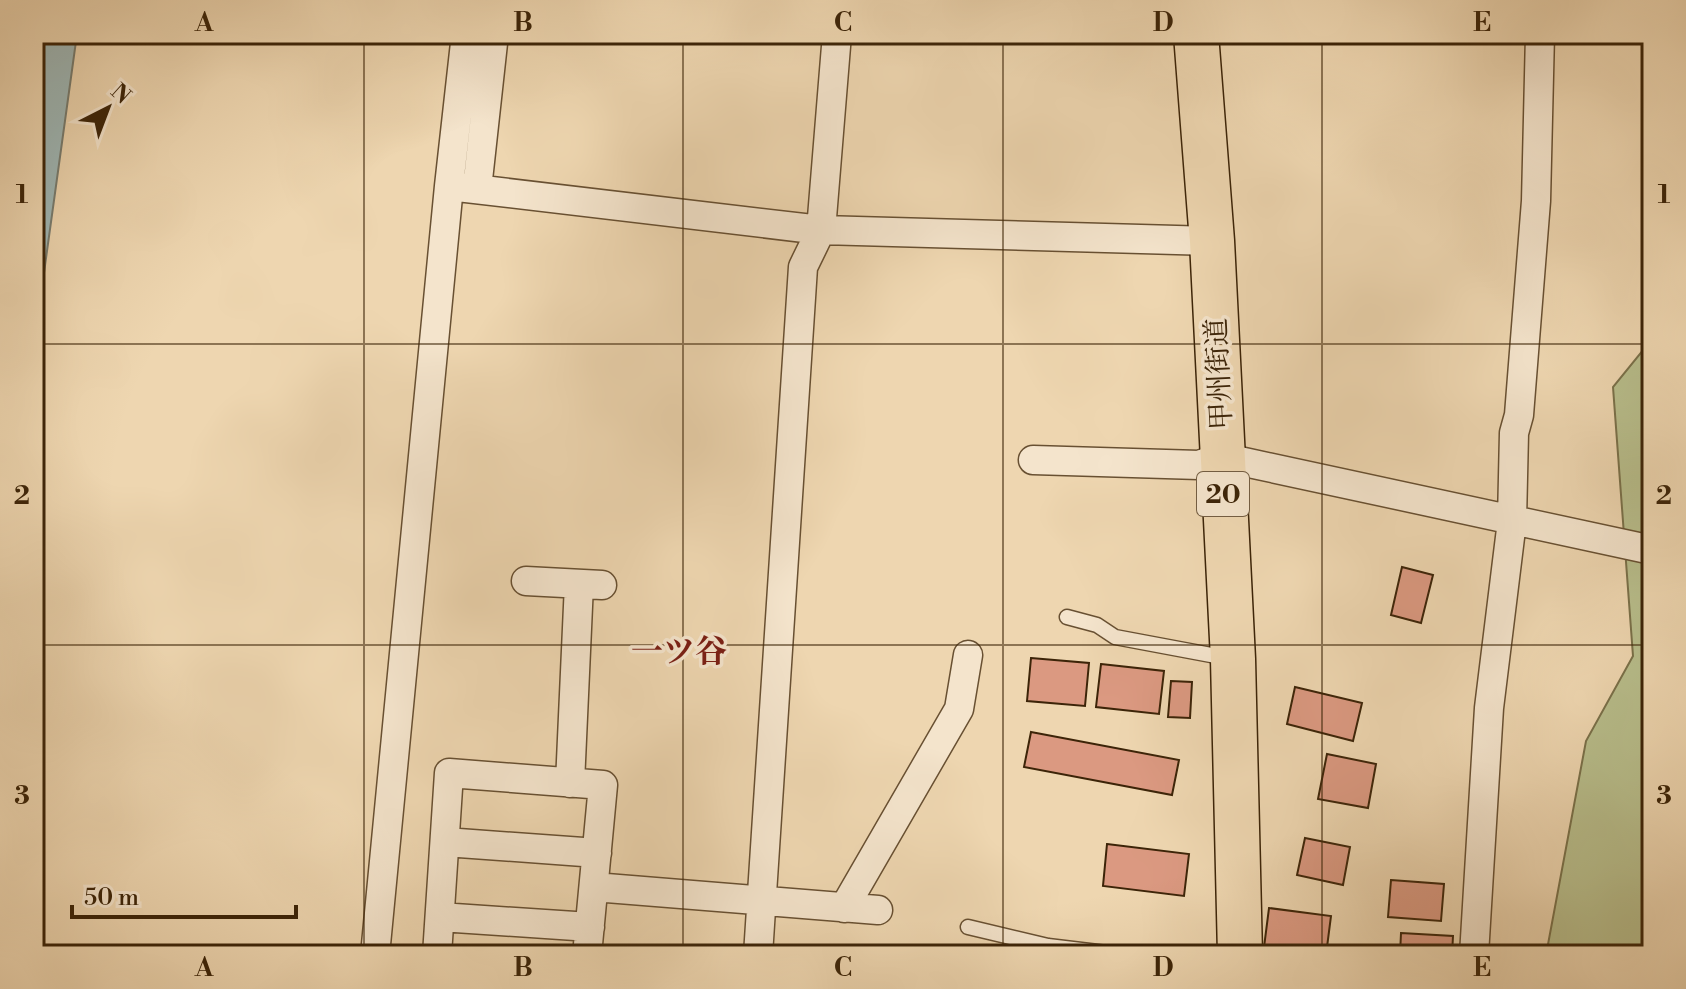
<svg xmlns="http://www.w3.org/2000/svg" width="1686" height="989" font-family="'Libre Bodoni','Noto Serif JP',serif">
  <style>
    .green { fill: #b8be8c; stroke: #7a714a; stroke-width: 2 }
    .water { fill: #9eb7b6; stroke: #777c70; stroke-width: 2 }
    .building { fill: #db9981; stroke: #3c2408; stroke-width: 2 }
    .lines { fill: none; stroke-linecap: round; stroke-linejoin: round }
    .service-casing { stroke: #685032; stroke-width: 17 }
    .minor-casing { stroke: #685032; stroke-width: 31 }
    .trunk-casing { stroke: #3c2408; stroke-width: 47 }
    .service { stroke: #f4e4cc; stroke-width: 14 }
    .minor { stroke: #f4e4cc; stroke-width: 28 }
    .trunk { stroke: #eed6b0; stroke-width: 44 }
    .grid { fill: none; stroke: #3c2408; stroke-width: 2; stroke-opacity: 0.55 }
    .labels { text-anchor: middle; stroke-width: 7; stroke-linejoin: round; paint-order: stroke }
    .shield { fill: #f4e4cc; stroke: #735e43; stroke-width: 2 }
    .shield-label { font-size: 26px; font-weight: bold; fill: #3c2408 }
    .street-label { font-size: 28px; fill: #3c2408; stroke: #f4e4cc }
    .quarter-label { font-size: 32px; font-weight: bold; fill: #7a1f14; stroke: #f4e4cc }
    .neatline { fill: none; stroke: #3c2408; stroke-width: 3 }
    .grid-label { font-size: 26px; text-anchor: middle; font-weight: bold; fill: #3c2408 }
  </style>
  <rect width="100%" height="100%" fill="#eed6b0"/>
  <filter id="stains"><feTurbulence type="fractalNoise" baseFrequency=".0025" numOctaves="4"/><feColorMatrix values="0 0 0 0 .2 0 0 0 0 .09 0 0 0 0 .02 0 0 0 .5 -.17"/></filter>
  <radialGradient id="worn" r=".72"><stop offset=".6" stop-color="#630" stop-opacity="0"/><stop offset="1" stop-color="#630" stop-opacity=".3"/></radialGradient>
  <path class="green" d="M1652 339V955H1546L1586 741 1633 656 1613 387Z"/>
  <path class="water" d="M34 34H77L34 345Z"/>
  <path class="building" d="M1402 567 1433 575 1421 623 1391 615Z
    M1031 658 1089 663 1085 706 1027 701Z
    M1101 664 1164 671 1159 714 1096 707Z
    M1171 681 1192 682 1190 718 1168 717Z
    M1295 687 1362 703 1353 741 1287 724Z
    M1031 732 1179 760 1172 795 1024 767Z
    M1327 754 1376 764 1368 808 1318 799Z
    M1305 838 1350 847 1343 885 1297 875Z
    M1107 844 1189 854 1184 896 1103 886Z
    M1391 880 1444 884 1441 921 1388 917Z
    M1269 908 1331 916 1326 955H1263Z
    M1401 933 1453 936 1452 955H1400Z"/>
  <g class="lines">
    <g class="service-casing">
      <path id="service" d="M1067 617 1097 625 1115 637 1227 658
        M968 927 1048 946 1123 955"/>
    </g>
    <g class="minor-casing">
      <path id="minor" d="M466 34 449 186 821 230 1212 241
        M477 189 494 34
        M1033 460 1199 465 1221 457 1652 550
        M526 581 602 585
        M570 783 579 584
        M445 842 597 853
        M594 887 878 910
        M844 908 959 709 968 655
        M440 917 590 927
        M375 955 449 186
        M437 955 449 773 603 785 587 955
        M758 955 803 267 821 230 837 34
        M1474 955 1489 708 1512 521 1514 433 1519 415 1536 201 1540 34"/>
    </g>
    <g class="trunk-casing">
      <path id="trunk" d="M1196 34 1212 241 1233 659 1240 955"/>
    </g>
    <use href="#service" class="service"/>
    <use href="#minor" class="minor"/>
    <use href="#trunk" class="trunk"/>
  </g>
  <path class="grid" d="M364 34V955M683 34V955M1003 34V955M1322 34V955M34 344H1652M34 645H1652"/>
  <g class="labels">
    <rect class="shield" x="1197" y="472" width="52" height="44" rx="6"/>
    <g class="shield-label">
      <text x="1223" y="503">20</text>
    </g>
    <g class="street-label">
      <text transform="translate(1218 374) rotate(-93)" y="10">甲州街道</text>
    </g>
    <g class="quarter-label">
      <text x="679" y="662">一ツ谷</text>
    </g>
  </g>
  <rect width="1686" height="989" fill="none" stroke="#eed6b0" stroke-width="88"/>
  <g transform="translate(108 108) rotate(42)" stroke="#f4e4cc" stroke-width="6" paint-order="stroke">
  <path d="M0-6L14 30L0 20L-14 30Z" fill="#3c2408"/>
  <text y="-12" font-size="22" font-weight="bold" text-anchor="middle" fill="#3c2408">N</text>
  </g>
  <path d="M72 905v12h224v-12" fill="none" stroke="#3c2408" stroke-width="4"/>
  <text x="84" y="905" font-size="24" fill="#3c2408" stroke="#f4e4cc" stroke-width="6" paint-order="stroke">50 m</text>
  <rect x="44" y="44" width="1598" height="901" class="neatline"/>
  <g class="grid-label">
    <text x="204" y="31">A</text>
    <text x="523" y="31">B</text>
    <text x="843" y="31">C</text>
    <text x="1163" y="31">D</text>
    <text x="1482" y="31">E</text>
    <text x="22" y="203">1</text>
    <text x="1664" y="203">1</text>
    <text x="22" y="504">2</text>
    <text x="1664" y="504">2</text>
    <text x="22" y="804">3</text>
    <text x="1664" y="804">3</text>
    <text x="204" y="976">A</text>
    <text x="523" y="976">B</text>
    <text x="843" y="976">C</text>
    <text x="1163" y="976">D</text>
    <text x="1482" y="976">E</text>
  </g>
  <rect width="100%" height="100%" filter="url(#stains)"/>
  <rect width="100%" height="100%" fill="url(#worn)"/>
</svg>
